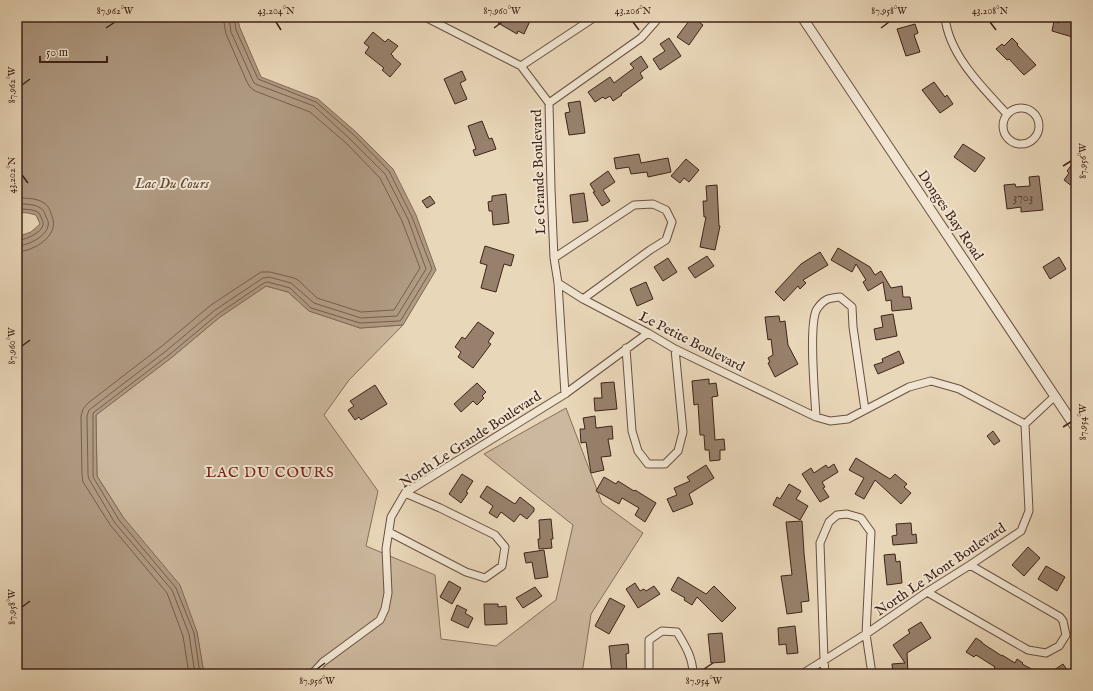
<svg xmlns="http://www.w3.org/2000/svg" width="1093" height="691" font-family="'IM FELL English',serif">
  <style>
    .green { fill: #ccb89e; stroke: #866e5b }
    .water { fill: #af9a82; stroke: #826a58 }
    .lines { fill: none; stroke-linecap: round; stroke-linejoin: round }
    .shore { stroke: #775e4d; stroke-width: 1 }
    .building { fill: #97816c; stroke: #3f2318 }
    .minor-casing { stroke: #6a5040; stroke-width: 9 }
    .tertiary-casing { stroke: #6a5040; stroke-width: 11 }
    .minor { stroke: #f1e5d2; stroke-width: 7 }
    .tertiary { stroke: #f1e5d2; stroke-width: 9 }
    .ticks { fill: none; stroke: #3f2318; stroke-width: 1.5 }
    .labels { text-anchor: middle; stroke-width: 4; stroke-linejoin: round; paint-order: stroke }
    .number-label { font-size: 12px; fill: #553a2d }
    .street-label { font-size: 14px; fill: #3f2318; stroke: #f1e5d2 }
    .water-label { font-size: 15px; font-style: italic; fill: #614738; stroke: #f1e5d2 }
    .neighbourhood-label { font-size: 15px; letter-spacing: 1px; fill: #7a1f14; stroke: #f1e5d2 }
    .neatline { fill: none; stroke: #3f2318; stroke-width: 1.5 }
    .ticks-label { font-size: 10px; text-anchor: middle; fill: #3f2318 }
  </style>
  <rect width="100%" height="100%" fill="#e9d7b9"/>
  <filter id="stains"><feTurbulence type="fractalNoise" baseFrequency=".005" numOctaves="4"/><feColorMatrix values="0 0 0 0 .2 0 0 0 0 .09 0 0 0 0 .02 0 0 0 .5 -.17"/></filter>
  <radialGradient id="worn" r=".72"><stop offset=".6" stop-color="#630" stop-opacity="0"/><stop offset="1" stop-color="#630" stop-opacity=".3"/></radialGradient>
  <path class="green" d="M266 286 288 292 309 311 360 328 403 325 349 380 324 415 378 491 366 546 435 575 441 639 496 646 556 600 573 525 484 454 566 408 602 503 643 533 591 614 582 674H515L506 671 502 674H259L255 673 252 674H204L197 632 123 517 97 476 96 415 171 358 220 317Z"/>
  <path class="water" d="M17 17H237L240 28 261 77 318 99 356 132 393 169 416 215 436 270 403 325 360 328 309 311 288 292 266 286 220 317 171 358 96 415 97 476 123 517 180 585 197 632 204 674H17V237L31 232 40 224 36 215 28 213 17 212Z"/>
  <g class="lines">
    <path class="shore" d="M17 198C26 198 37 198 44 203 49 206 50 211 52 216 60 236 34 251 17 252
      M17 204C24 204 32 204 39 207 43 209 45 213 46 217 48 220 49 223 48 226 46 237 27 246 17 246
      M17 209C22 209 35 209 39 213 40 214 41 218 42 219 42 220 44 223 43 225 42 233 24 240 17 241
      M189 674 183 636 167 593 111 526 83 482 82 475 81 416 83 409 88 403 162 346 211 305 261 272H270L294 278 298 280 317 298 361 312 394 310 420 268 402 221 380 178 346 143 310 112 255 91 250 87 247 82 226 34 223 17
      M195 674 189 634 172 590 115 523 89 479 88 475 87 416 89 410 166 351 215 310 263 278 269 277 291 283 314 303 361 318 397 316 426 269 408 219 385 174 350 139 314 106 258 85 254 83 231 32 229 17
      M200 674 194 633 176 588 119 520 93 477V413L169 355 218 314 264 283 268 282 290 288 311 308 360 323 399 321 401 320 432 269 412 217 389 171 354 135 316 102 258 79 236 30 234 17"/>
  </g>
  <path class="building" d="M502 17H523L530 21 524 34 518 31 517 34 498 23Z
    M692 17 703 25 689 45 677 37Z
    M1061 17H1065L1076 20V38L1052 31 1054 21 1059 23Z
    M915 24 918 33 914 35 920 52 906 56 897 29Z
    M373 32 385 42 388 39 398 46 391 54 393 56V57L401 64 390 77 382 70 384 68 365 53 369 47 364 43Z
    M669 38 681 56 660 70 653 59 665 51 660 44Z
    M1012 38 1018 44 1017 45 1036 65 1024 75 1009 59 1007 60 996 49 1002 44 1004 46Z
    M641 56 648 67 640 73 643 78 621 94 622 95 613 101 610 96 605 99 603 97 595 102 588 92 610 77 614 83 634 68 630 64Z
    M462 71 466 80 460 83 467 99 455 104 444 79Z
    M934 82 945 97 947 95 953 104 940 113 922 90Z
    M580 101 585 133 569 135 565 113 570 112 568 103Z
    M482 121 489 139 492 138 496 149 475 156 473 150 476 149 468 126Z
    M963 144 985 158 975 172 954 157Z
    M639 154 641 163 668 158 671 172 648 177 647 172 631 174 629 167 616 169 614 158Z
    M686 159 699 170 689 182 684 178 680 183 671 176Z
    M1076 159V183L1073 187 1064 180 1069 173 1067 171Z
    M608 171 615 182 603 190 610 201 602 206 593 192H595L590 184Z
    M1039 176 1043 210 1021 212V207L1007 209 1004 185 1015 184 1016 187 1030 186 1029 177Z
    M717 185 719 226H720L715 250 700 247 706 217H704L703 201H707L706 186Z
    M584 193 588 221 573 223 570 195Z
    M506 194 509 223 493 225 492 211H489L488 202 492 201V196Z
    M430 196 435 203 427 208 422 201Z
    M485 246 514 255 511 266 504 264 496 292 481 288 487 265 480 263Z
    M838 248 870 267 875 275 881 271 891 288 902 286 903 297H910L912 309 892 311 891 300 886 301 883 282 868 291 863 282 866 280 856 264 852 272 831 260Z
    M820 252 828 265 803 280 806 283 800 289 798 286 784 301 775 292 801 264Z
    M707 256 714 266 695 278 688 268Z
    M1059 257 1066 269 1050 279 1043 267Z
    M668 258 677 272 663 281 654 267Z
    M646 282 653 299 637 306 630 289Z
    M893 314 897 336 876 340 874 329 883 327 881 316Z
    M779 316 780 322 785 321 788 345 798 364 775 377 768 363 770 362 768 358 773 355 771 339 768 340 765 317Z
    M478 322 494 333 488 342 491 344 473 368 458 357 461 352 455 347 462 337 465 339Z
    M899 351 904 363 878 374 874 365 883 362 882 359Z
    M709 379V384L716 383 718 396 712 397 715 440 724 439 725 450H720V460L710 461 709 450H705L704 435H700L698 404 694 405 692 381Z
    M614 382 617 409 595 411 594 398H602L601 383Z
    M477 383 486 392 482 396 484 398 477 405 473 401 461 412 454 404Z
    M375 385 387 404 361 420 359 417 355 420 348 410 354 406 350 401Z
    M595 416 596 428 612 426 613 439H608L611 456 601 457 604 470 591 473 586 442 581 443 580 429H585L583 418Z
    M993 431 1000 441 994 445 987 436Z
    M856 458 890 479 895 474 907 484 904 487 911 493 901 504 875 480 864 499 855 494 864 478 849 470Z
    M834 464 838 472 822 482 825 487 823 488 829 497 820 502 802 474 811 468 814 473 826 465 828 468Z
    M706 465 714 478 689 494 693 504 673 512 667 499 677 495 674 488 690 481 687 477Z
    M462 474 473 481 466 492 468 493 461 503 449 494Z
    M604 477 616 484 618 481 634 491 635 490 656 503 645 522 635 515 639 508 622 498 619 504 596 491Z
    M789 484 801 491 796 499 808 506 800 520 773 505 777 497 780 499Z
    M487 486 515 504 520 497 534 508V511L527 519 520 514 514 522 501 512 497 518 489 513 493 506 480 497Z
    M551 519 553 539H551L552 548 539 549 538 539H540L539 520Z
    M802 521 804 553 809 601 801 602 802 612 787 614 781 576 792 575 786 522Z
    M911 523 912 535 916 534 917 543 893 545 892 536 897 535 896 524Z
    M1028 547 1040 558 1024 576 1012 565Z
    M544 550 548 577 535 579 532 562 526 563 524 553Z
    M895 554 896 562 900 561 902 583 887 585 884 555Z
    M1046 566 1065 577 1057 591 1038 579Z
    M678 577 706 594 714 586 736 608 722 622 697 597 692 605 684 600 685 598 671 590Z
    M449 581 461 588 452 604 440 597Z
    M635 583 640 591 644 589 646 591 654 586 660 594 638 608 626 589Z
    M535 587 542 596 523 608 516 598Z
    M610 598 625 606 609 634 595 626Z
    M484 604H498V607L506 606 507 624 485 625Z
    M457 605 467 610 465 613 473 618 468 628 451 620Z
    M921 622 931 638 907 653 908 674H893L892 664 905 663 893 645 910 633 908 630Z
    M795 626 798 653 787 654 786 644 779 645 778 628Z
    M722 633 725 662 711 663 708 634Z
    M976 638 982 642V643L1002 656V655L1015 663 1017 659 1023 663 1022 664 1041 674H991L995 667 976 655 974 657 966 652Z
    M628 644 629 653 626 654 627 674H612L609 646Z
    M1063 664 1070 674H1048Z"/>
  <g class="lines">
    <g class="minor-casing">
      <path id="minor" d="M425 17 521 66 549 103 551 189 554 258 558 283 565 394
        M945 17C949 55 982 87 1007 114
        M521 66 595 17
        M549 103 641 38 656 21V17
        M1003 126a18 18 0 1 1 36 0a18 18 0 1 1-36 0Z
        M554 258 634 205 653 204 666 210 672 222 666 240 650 250 583 299
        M558 283 583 299 648 333 675 349 816 417 830 421 848 419 909 387 931 381 959 389 1025 424 1055 396
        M626 348 632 431 638 451 648 464H665L678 451 683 432 675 349
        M816 417C815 397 808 323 817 309 824 299 828 298 840 297L852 307 853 327 865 410
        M389 532 466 572 485 578 502 566 505 547 495 535 440 508 405 493
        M927 592 1028 650 1046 653 1059 646 1066 635 1063 621 1060 617 970 565
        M312 674 323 662 380 620 385 609 388 593 386 549 391 517 405 493 565 394 648 333
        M649 674V640L662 631 677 632C685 645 693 658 693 674
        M802 674 866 634 927 592 970 565 1021 531 1029 511 1025 424
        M825 674 824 660 820 543 829 522 837 515 847 514 861 518 871 532 866 634 872 674"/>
    </g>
    <g class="tertiary-casing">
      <path id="tertiary" d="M802 17 1076 428"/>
    </g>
    <use href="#minor" class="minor"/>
    <use href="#tertiary" class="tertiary"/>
  </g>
  <path class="ticks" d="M276 22 281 30M633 22 639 30M990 22 996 30M106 28 115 22M494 28 502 22M881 28 889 22M22 85 30 79M1063 166 1071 161M22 175 28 183M22 346 30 340M1063 427 1071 422M22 607 30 601M317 669 325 663M704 669 713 663"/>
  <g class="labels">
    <g class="number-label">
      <text x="1023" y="201">3703</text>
    </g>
    <g class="street-label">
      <text transform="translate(538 172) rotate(-92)" y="5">Le Grande Boulevard</text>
      <text transform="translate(951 215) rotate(56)" y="5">Donges Bay Road</text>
      <text transform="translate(692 341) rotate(27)" y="5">Le Petite Boulevard</text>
      <text transform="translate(470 439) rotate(-33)" y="5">North Le Grande Boulevard</text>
      <text transform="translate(940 569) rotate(-34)" y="5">North Le Mont Boulevard</text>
    </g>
    <g class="water-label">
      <text x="172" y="188">Lac Du Cours</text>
    </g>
    <g class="neighbourhood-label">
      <text x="270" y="477">LAC DU COURS</text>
    </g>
  </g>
  <rect width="1093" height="691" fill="none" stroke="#e9d7b9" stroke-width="44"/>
  <path d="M40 56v6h67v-6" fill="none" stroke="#3f2318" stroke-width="2"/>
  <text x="46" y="56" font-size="12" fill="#3f2318" stroke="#f1e5d2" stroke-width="3" paint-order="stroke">50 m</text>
  <rect x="22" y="22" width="1049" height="647" class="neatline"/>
  <g class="ticks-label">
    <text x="115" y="14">87.962°W</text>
    <text x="276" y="14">43.204°N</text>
    <text x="502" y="14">87.960°W</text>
    <text x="633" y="14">43.206°N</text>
    <text x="889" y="14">87.958°W</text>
    <text x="990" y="14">43.208°N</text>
    <text transform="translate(11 85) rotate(-90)" y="4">87.962°W</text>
    <text transform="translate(1082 161) rotate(-90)" y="4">87.956°W</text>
    <text transform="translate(11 175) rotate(-90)" y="4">43.202°N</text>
    <text transform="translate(11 346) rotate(-90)" y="4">87.960°W</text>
    <text transform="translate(1082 422) rotate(-90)" y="4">87.954°W</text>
    <text transform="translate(11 607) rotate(-90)" y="4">87.958°W</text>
    <text x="317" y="684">87.956°W</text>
    <text x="704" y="684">87.954°W</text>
  </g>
  <rect width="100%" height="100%" filter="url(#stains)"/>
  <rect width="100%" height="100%" fill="url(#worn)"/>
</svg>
